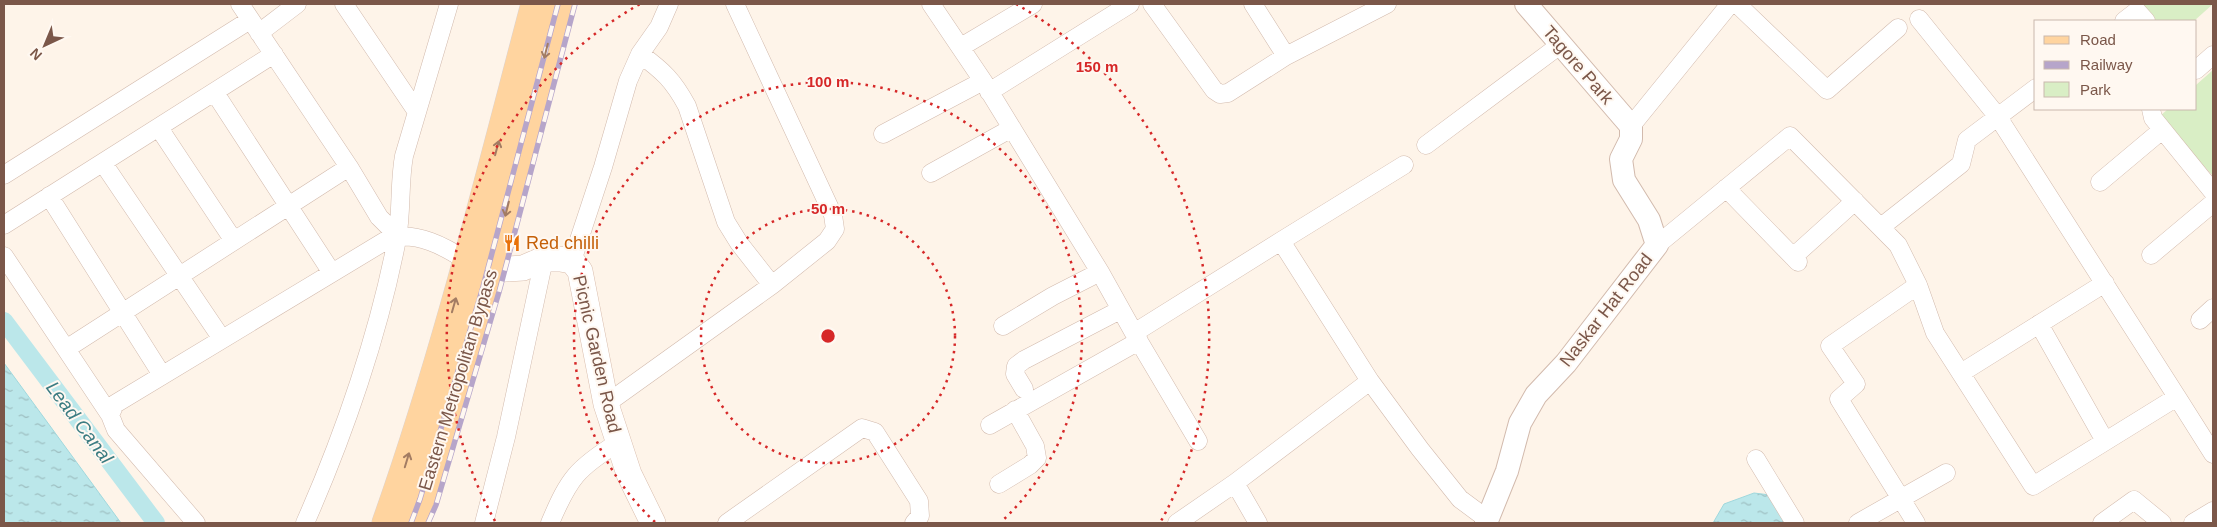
<svg xmlns="http://www.w3.org/2000/svg" width="2217" height="527" font-family="Arial,sans-serif">
  <style>
    .green { fill: #d9eec5 }
    .water { fill: url(#water-ripples); stroke: #a0d8dd }
    .lines { fill: none; stroke-linecap: round; stroke-linejoin: round }
    .canal { stroke: #bbe7ea; stroke-width: 18 }
    .minor-casing { stroke: #d2baad; stroke-width: 19 }
    .tertiary-casing { stroke: #d2baad; stroke-width: 24 }
    .secondary-casing { stroke: #d8bcac; stroke-width: 26 }
    .primary-casing { stroke: #ddd3d0; stroke-width: 29 }
    .minor { stroke: #fff; stroke-width: 18 }
    .tertiary { stroke: #fff; stroke-width: 22 }
    .secondary { stroke: #fff; stroke-width: 25 }
    .primary { stroke: #ffd49f; stroke-width: 28 }
    .rail-casing { stroke: #b6a5ca; stroke-width: 5.5 }
    .rail { stroke: #fff8f1; stroke-width: 4; stroke-dasharray: 11; stroke-linecap: butt }
    .oneway { stroke: #a37c63 }
    .ring { fill: none; stroke: #d62828; stroke-width: 2.5; stroke-dasharray: 2.5 5 }
    .labels { text-anchor: middle; stroke-width: 4; stroke-linejoin: round; paint-order: stroke }
    .street-label { font-size: 18px; fill: #7b5749; stroke: #fff8f1 }
    .food-label { font-size: 18px; fill: #c56008; stroke: #fff8f1; text-anchor: start }
    .water-label { font-size: 19px; font-style: italic; fill: #3b7c82; stroke: #fff8f1 }
    .centre { fill: #d62828; stroke: #fff8f1; stroke-width: 2.5 }
    .ring-label { font-size: 15px; text-anchor: middle; font-weight: bold; fill: #d62828; stroke: #fff8f1; stroke-width: 4; stroke-linejoin: round; paint-order: stroke }
  </style>
  <defs>
    <pattern id="water-ripples" width="26" height="14" patternUnits="userSpaceOnUse" patternTransform="scale(1.25)"><rect width="26" height="14" fill="#bbe7ea"/><path d="M2 4q2-2 4 0t4 0M15 11q2-2 4 0t4 0" fill="none" stroke="#9dbec0"/></pattern>
  </defs>
  <rect width="100%" height="100%" fill="#fef4e9"/>
  <path class="green" d="M2138 4H2213L2194 21H2152Z
    M2213 70V176L2159 117 2168 109H2196V85Z"/>
  <path class="water" d="M4 363 121 523H4Z
    M1754 493 1770 495 1787 523H1713L1724 504Z"/>
  <g class="lines">
    <path class="canal" d="M4 321 156 523"/>
    <g class="minor-casing">
      <path id="minor" d="M240 4 349 167 379 217 398 236
        M344 4 417 112
        M931 4 983 81 1100 272 1134 333 1281 241 1370 381 1420 449 1460 499 1487 519
        M1152 4 1214 90 1220 94 1228 93 1286 56 1387 4
        M1253 4 1286 56
        M1737 4 1827 90 1898 28
        M1919 19 1998 117 2177 397
        M2124 21 2137 11 2146 21
        M259 33 297 4
        M961 47 1033 4
        M640 54C663 71 673 80 687 106L726 222 739 243 772 285
        M2196 70 2213 55
        M989 92 1130 4
        M215 93 332 273
        M2151 109 2153 118 2213 192
        M1631 126 1730 4
        M159 128 234 241
        M883 134 983 81
        M1426 145 1560 45
        M103 163 222 339
        M931 173 1012 128
        M4 175 250 20
        M2100 182 2162 130
        M1726 188 1798 262
        M49 196 162 375
        M4 225 274 54
        M1881 227 1961 164 1967 140 2036 88
        M1281 241 1404 165
        M1657 245 1790 136 1898 245 1918 285 1935 333 2033 486 2177 397 2213 454
        M2151 255 2213 203
        M4 256 110 415
        M1793 257 1855 201
        M572 261 603 167 628 81 640 54 659 27 669 4
        M2200 320 2213 308
        M2039 324 2105 441
        M1003 326 1053 296 1100 272
        M1134 333 1198 441
        M66 349 349 167
        M1961 373 2105 283
        M1024 389 1015 374 1016 366 1024 360 1120 310
        M606 404 772 285 827 241 835 229 833 215 735 4
        M990 425 1139 341
        M1756 459 1795 523
        M1235 483 1258 523
        M999 484 1030 465 1037 458 1035 446 1015 410
        M196 523 116 430 110 415 115 404 390 238C418 232 444 246 467 261
        M305 523C344 435 379 333 397 239 402 211 399 183 404 156L449 4
        M484 523 506 437 544 259
        M550 523C569 478 577 468 619 442
        M727 523 862 428 875 432 919 501 920 516 914 523
        M1177 523 1235 483 1370 381
        M1858 523 1946 473
        M1916 523 1839 399 1856 384 1830 346 1918 285
        M2102 523 2134 500 2162 523
        M2193 523 2213 511"/>
    </g>
    <g class="tertiary-casing">
      <path id="tertiary" d="M1486 523 1507 471 1520 423 1536 395 1566 363 1657 245 1649 220 1624 180 1621 159 1631 139V126L1526 4"/>
    </g>
    <g class="secondary-casing">
      <path id="secondary" d="M474 263 492 270 523 268 544 259H560L572 261 580 271 606 404 629 474 653 523"/>
    </g>
    <g class="primary-casing">
      <path id="primary" d="M386 523C446 354 489 178 535 4
        M414 523 492 270 558 4"/>
    </g>
    <use href="#minor" class="minor"/>
    <use href="#tertiary" class="tertiary"/>
    <use href="#secondary" class="secondary"/>
    <use href="#primary" class="primary"/>
    <g class="rail-casing">
      <path id="rail" d="M411 523 420 499 483 287 558 4
        M428 523 436 505 499 292 575 4"/>
    </g>
    <use href="#rail" class="rail"/>
  </g>
  <defs><path id="oneway-shaft" d="M-6 0H5M1.5-3L5.5 0L1.5 3" fill="none" stroke-width="1.6" stroke-linecap="round" stroke-linejoin="round" transform="scale(1.25)"/></defs>
  <g class="oneway">
    <use href="#oneway-shaft" transform="translate(546 51) rotate(104)"/>
    <use href="#oneway-shaft" transform="translate(497 148) rotate(-75)"/>
    <use href="#oneway-shaft" transform="translate(507 209) rotate(104)"/>
    <use href="#oneway-shaft" transform="translate(454 305) rotate(-74)"/>
    <use href="#oneway-shaft" transform="translate(407 460) rotate(-73)"/>
  </g>
  <g class="ring">
    <circle cx="828" cy="336" r="127"/>
    <path d="M655 522A254 254 0 1 1 1001 522"/>
    <path d="M495 521A381 381 0 0 1 640 4M1016 4A381 381 0 0 1 1161 521"/>
  </g>
  <defs>
    <g id="restaurant-bare" transform="scale(1.35)"><path d="M-5-6h1v4h1v-4h1v4h1v-4h1v5L-1.5 .5V6h-2V.5L-5-1ZM5-6V6H3V1.5H1.5Q1.5-4 5-6Z" fill="#e8710a" stroke="#fff8f1" stroke-width="2.5" paint-order="stroke"/></g>
  </defs>
  <g fill-rule="evenodd">
    <use href="#restaurant-bare" x="512" y="243"/>
  </g>
  <g class="labels">
    <g class="street-label">
      <text transform="translate(1578 65) rotate(49)" y="6">Tagore Park</text>
      <text transform="translate(1606 310) rotate(-52)" y="6">Naskar Hat Road</text>
      <text transform="translate(597 354) rotate(77)" y="6">Picnic Garden Road</text>
      <text transform="translate(458 380) rotate(-73)" y="6">Eastern Metropolitan Bypass</text>
    </g>
    <g class="food-label">
      <text x="526" y="249">Red chilli</text>
    </g>
    <g class="water-label">
      <text transform="translate(80 422) rotate(53)" y="7">Lead Canal</text>
    </g>
  </g>
  <circle cx="828" cy="336" r="8" class="centre"/>
  <g class="ring-label">
    <text x="1097" y="72">150 m</text>
    <text x="828" y="87">100 m</text>
    <text x="828" y="214">50 m</text>
  </g>
  <rect width="2217" height="527" fill="none" stroke="#7b5749" stroke-width="10"/>
  <rect x="2034" y="20" width="162" height="90" fill="#fff8f1" stroke="#cab8ae"/>
  <rect x="2044" y="36" width="25" height="8" fill="#ffd49f" stroke="#cab8ae"/>
  <text x="2080" y="45" font-size="15" fill="#7b5749">Road</text>
  <rect x="2044" y="61" width="25" height="8" fill="#b6a5ca" stroke="#cab8ae"/>
  <text x="2080" y="70" font-size="15" fill="#7b5749">Railway</text>
  <rect x="2044" y="82" width="25" height="15" fill="#d9eec5" stroke="#cab8ae"/>
  <text x="2080" y="95" font-size="15" fill="#7b5749">Park</text>
  <g transform="translate(45 45) rotate(224)" stroke="#fff8f1" stroke-width="4" paint-order="stroke">
  <path d="M0-4L9 19L0 12L-9 19Z" fill="#7b5749"/>
  <text y="-8" font-size="14" font-weight="bold" text-anchor="middle" fill="#7b5749">N</text>
  </g>
</svg>
